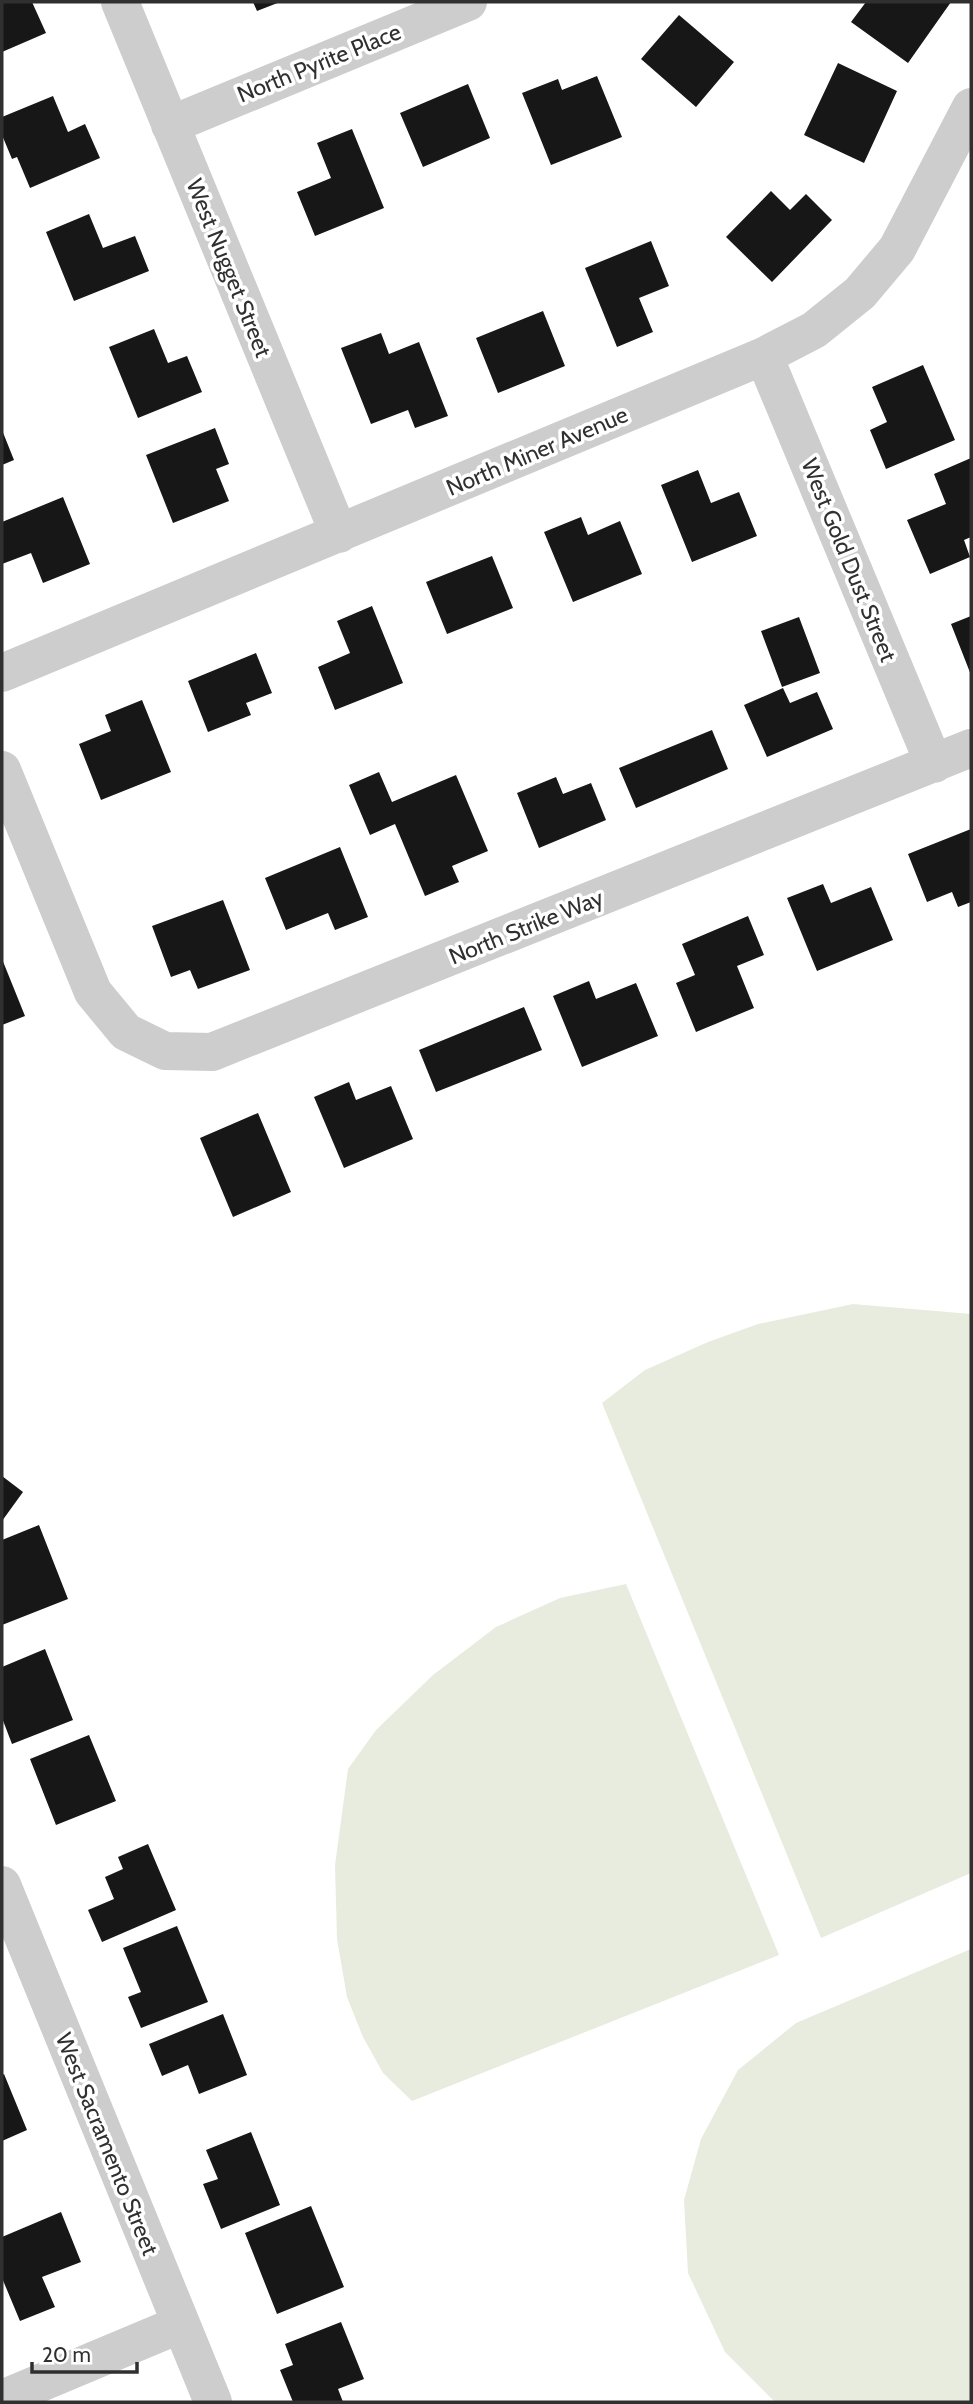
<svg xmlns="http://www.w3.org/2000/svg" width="973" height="2404" font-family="Cabin,sans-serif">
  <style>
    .green { fill: #e7ecdf }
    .building { fill: #171717 }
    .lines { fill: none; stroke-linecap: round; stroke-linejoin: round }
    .minor { stroke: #cdcdcd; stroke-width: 38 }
    .labels { text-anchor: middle; stroke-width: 7; stroke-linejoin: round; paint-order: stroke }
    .street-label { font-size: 23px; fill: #303030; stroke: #fff }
  </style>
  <rect width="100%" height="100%" fill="#fff"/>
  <path class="green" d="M853 1304 971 1314V1873L821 1938 602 1403 645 1370 708 1342 758 1324Z
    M626 1584 779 1955 412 2101 383 2073 363 2037 347 1997 337 1939 335 1865 348 1769 376 1730 433 1675 496 1627 560 1598Z
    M971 1949V2402H775L725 2352 688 2273 684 2200 701 2139 738 2070 796 2023Z"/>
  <path class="building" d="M2 2H32L46 33 2 52Z
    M253 2H280L257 11Z
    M866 2H951L908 63 851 22Z
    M679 15 734 62 696 107 641 59Z
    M838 63 897 91 864 163 804 135Z
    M597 76 622 137 551 165 522 93 558 79 562 90Z
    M468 84 490 138 423 167 400 113Z
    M53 96 68 132 85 124 100 158 30 188 17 157 12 159 2 135V117Z
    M352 129 384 208 315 236 297 192 331 178 317 143Z
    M771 191 790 210 806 194 832 220 772 282 726 237Z
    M89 214 103 248 135 236 149 271 74 301 46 232Z
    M651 241 669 286 639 298 653 332 617 347 585 268Z
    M543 311 565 366 498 393 476 338Z
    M154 329 168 363 187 356 202 392 138 418 109 347Z
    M381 333 389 354 419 342 448 416 415 428 408 410 371 424 341 348Z
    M923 365 955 440 886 469 870 430 887 422 872 387Z
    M215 428 229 464 216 469 229 501 173 523 146 455Z
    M2 430 14 460 2 465Z
    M971 458V537L964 540 970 557 930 574 907 520 946 504 934 474Z
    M698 470 711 503 739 492 757 536 692 562 661 485Z
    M63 497 90 564 43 583 31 553 2 564V522Z
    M581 517 588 535 620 521 642 574 573 602 544 532Z
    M492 556 513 608 447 634 426 582Z
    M372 606 403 683 335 710 318 667 350 653 337 621Z
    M971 616V675L951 624Z
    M799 617 820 673 782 687 761 631Z
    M256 653 272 693 246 703 251 715 208 732 188 681Z
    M783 688 790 703 817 692 833 729 767 757 744 705Z
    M142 700 171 772 101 800 79 744 111 731 105 715Z
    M712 730 728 769 636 808 619 768Z
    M379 772 392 802 456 775 488 851 452 866 459 882 425 896 395 824 370 835 349 785Z
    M556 777 563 794 591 783 606 820 539 848 517 793Z
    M971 829V902L958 907 952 892 927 902 908 854Z
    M340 847 368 917 335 930 328 913 286 930 265 878Z
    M823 884 831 903 871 887 893 940 817 971 787 898Z
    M223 900 250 970 198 989 190 970 171 977 152 926Z
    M748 916 764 955 737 966 754 1008 696 1032 676 983 695 975 682 944Z
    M2 959 25 1016 2 1025Z
    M589 981 596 999 636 983 658 1036 582 1067 553 996Z
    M524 1007 542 1050 436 1092 419 1050Z
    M349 1082 356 1100 391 1086 413 1139 344 1168 314 1097Z
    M258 1113 291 1192 233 1217 200 1138Z
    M2 1476 23 1492 2 1521Z
    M39 1525 68 1599 2 1625V1540Z
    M45 1649 73 1720 12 1744 2 1718V1667Z
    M89 1735 116 1801 56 1825 30 1759Z
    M148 1844 176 1910 102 1942 88 1910 114 1899 105 1877 123 1869 118 1857Z
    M177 1926 208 2002 141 2028 128 1997 141 1992 123 1948Z
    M223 2014 247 2075 199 2094 188 2065 162 2076 149 2044Z
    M4 2074 27 2130 2 2141V2075Z
    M251 2132 280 2205 221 2229 203 2184 218 2179 206 2150Z
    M311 2206 344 2287 277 2314 245 2233Z
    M61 2212 81 2262 42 2277 55 2307 20 2321 2 2278V2237Z
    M341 2322 364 2379 338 2389 343 2402H293L280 2370 293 2365 285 2344Z"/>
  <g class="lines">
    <path class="minor" d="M120 2 339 534
      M170 125 468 2
      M764 356 934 764
      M2 673 764 356 814 330 860 293 897 249 971 107
      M2 770 93 992 126 1032 165 1051 212 1052 971 748
      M2 1885 213 2402
      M2 2399 181 2324"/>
  </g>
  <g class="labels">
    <g class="street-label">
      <text transform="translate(319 63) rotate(-22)" y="8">North Pyrite Place</text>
      <text transform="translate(229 268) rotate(68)" y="8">West Nugget Street</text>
      <text transform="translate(537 451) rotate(-23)" y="8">North Miner Avenue</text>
      <text transform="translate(849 560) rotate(68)" y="8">West Gold Dust Street</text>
      <text transform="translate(526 927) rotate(-22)" y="8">North Strike Way</text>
      <text transform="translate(107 2144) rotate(68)" y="8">West Sacramento Street</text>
    </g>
  </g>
  <rect width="973" height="2404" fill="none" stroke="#303030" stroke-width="7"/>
  <path d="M32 2362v10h105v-10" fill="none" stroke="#303030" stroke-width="3.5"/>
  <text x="42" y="2362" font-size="21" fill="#303030" stroke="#ffffff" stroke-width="5" paint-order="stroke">20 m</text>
</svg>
